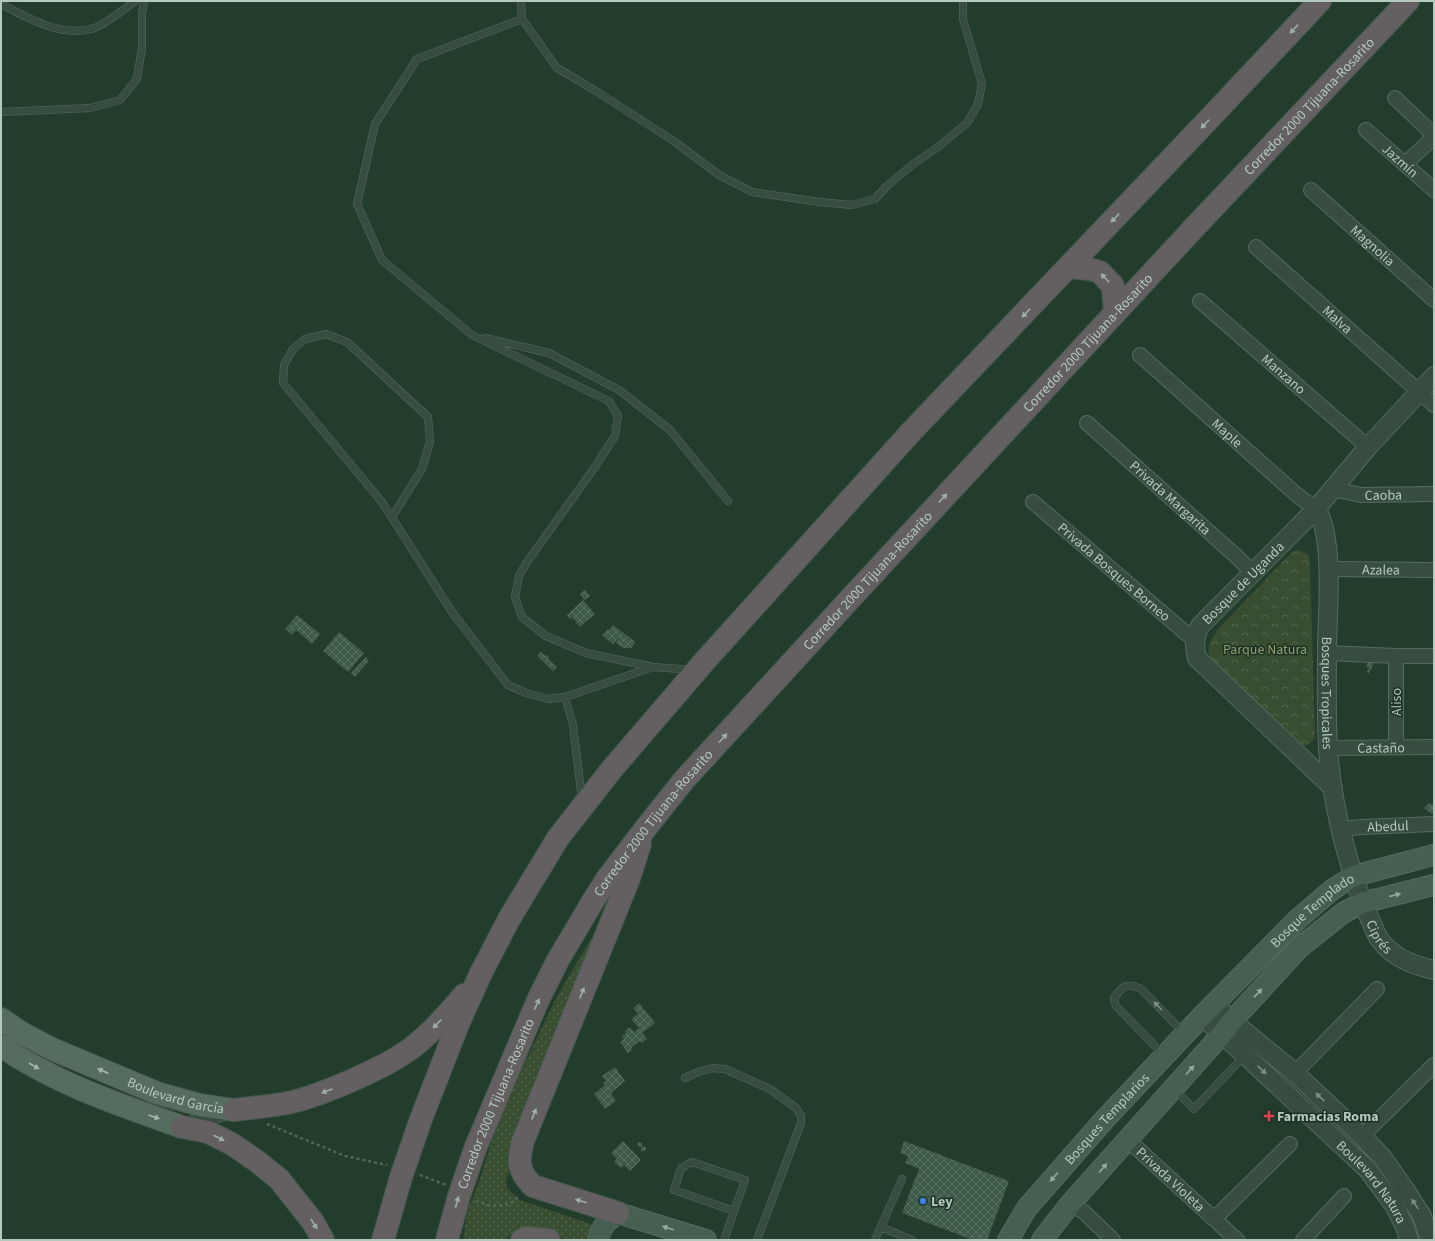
<svg xmlns="http://www.w3.org/2000/svg" width="1435" height="1241" font-family="'Source Sans 3',sans-serif">
  <style>
    .grass { fill: url(#grass-dots) }
    .park { fill: url(#park-crowns) }
    .building { fill: url(#building-cross-hatch) }
    .lines { fill: none; stroke-linecap: round; stroke-linejoin: round }
    .service-casing { stroke: #556b5e; stroke-width: 8 }
    .minor-casing { stroke: #556b5e; stroke-width: 16 }
    .tertiary-casing { stroke: #556b5e; stroke-width: 20 }
    .secondary-casing { stroke: #556b5e; stroke-width: 22 }
    .primary-casing { stroke: #43594c; stroke-width: 24 }
    .trunk-casing { stroke: #42584b; stroke-width: 24 }
    .path { stroke: #536852; stroke-width: 2.5; stroke-dasharray: 3 3; stroke-linecap: butt }
    .service { stroke: #374d40; stroke-width: 7 }
    .minor { stroke: #374d40; stroke-width: 14 }
    .tertiary { stroke: #374d40; stroke-width: 18 }
    .secondary { stroke: #456051; stroke-width: 20 }
    .primary { stroke: #556d5f; stroke-width: 22 }
    .trunk { stroke: #646062; stroke-width: 22 }
    .oneway { fill: #9fafa6 }
    .oneway2 { fill: #92aa9c }
    .oneway3 { fill: #7b9184 }
    .oneway4 { fill: #a0b7a9 }
    .health-dot { fill: #e0444e; stroke: #1c3225; stroke-width: 1.5 }
    .shop-dot { fill: #3f7fe0; stroke: #1c3225; stroke-width: 1.5 }
    .labels { text-anchor: middle; stroke-width: 3; stroke-linejoin: round; paint-order: stroke }
    .street-label { font-size: 14px; fill: #b3c9bc; stroke: #1c3225 }
    .park-label { font-size: 14px; fill: #989a6a; stroke: #1c3225 }
    .poi-label { font-size: 14px; font-weight: bold; fill: #b3c9bc; stroke: #1c3225; text-anchor: start }
  </style>
  <defs>
    <pattern id="grass-dots" width="8" height="8" patternUnits="userSpaceOnUse"><rect width="8" height="8" fill="#394d30"/><path d="M2 2h.1M6 6h.1" fill="none" stroke="#53654c" stroke-width="1.8" stroke-linecap="round"/></pattern>
    <pattern id="park-crowns" width="20" height="18" patternUnits="userSpaceOnUse"><rect width="20" height="18" fill="#394d30"/><path d="M2 6a3 3 0 1 1 6 0M12 15a3 3 0 1 1 6 0" fill="none" stroke="#53654c"/></pattern>
    <pattern id="building-cross-hatch" width="8" height="8" patternUnits="userSpaceOnUse"><rect width="8" height="8" fill="#3d5b48"/><path d="M0 0l8 8M0 8l8-8" fill="none" stroke="#577160"/></pattern>
  </defs>
  <rect width="100%" height="100%" fill="#233d2d"/>
  <path class="grass" d="M610 910 506 1179 507 1188 520 1200 597 1226 591 1240C584 1240 576 1241 569 1240 549 1237 523 1222 505 1240H463L467 1212 480 1179 499 1117 555 1000 585 949Z"/>
  <path class="park" d="M1297 550 1308 554 1310 562 1315 736 1311 743 1304 746 1297 743 1211 663C1206 645 1209 643 1219 628L1290 554Z"/>
  <path class="building" d="M585 590 590 596 584 600 580 594Z
    M583 600 595 614 580 627 572 617 570 619 567 615Z
    M297 615 320 634 312 644 296 630 292 635 285 629Z
    M613 625 634 641 635 643 631 648H624L616 643 619 637 613 644 602 635 608 629 610 630Z
    M339 632 364 653 348 672 323 651Z
    M540 652 546 656 547 655 549 658 548 659 557 667 553 671 537 656Z
    M366 657 369 661 355 677 351 673Z
    M1370 658 1375 661 1369 673 1367 672 1369 668 1366 667Z
    M1429 803 1434 806V812L1432 814 1424 808Z
    M639 1003 655 1023 642 1033 647 1039 642 1043 640 1041 631 1048 632 1050 628 1053 620 1042 624 1039 622 1036 626 1033 625 1031 630 1027 634 1032 639 1028 631 1019 638 1014 633 1008Z
    M615 1067 625 1081 611 1093 616 1101 605 1109 594 1094 605 1085 603 1083 606 1081 602 1076Z
    M623 1141 641 1160 630 1171 624 1165 621 1168 614 1162 617 1159 611 1153Z
    M904 1141 1009 1181 987 1240H973L902 1213 919 1169 905 1163 908 1156 900 1153Z
    M639 1142 642 1143V1147H646V1150L644 1151H641V1147L638 1146 637 1144Z"/>
  <g class="lines">
    <g class="service-casing">
      <path id="service" d="M521 1 522 19 557 68 596 91 675 142 719 175 752 192 819 202 852 205 875 199 887 186 912 165 938 147 967 123 978 104 982 84 963 19V1
        M1 4C27 18 61 37 91 29 101 27 126 8 135 1
        M522 19 417 59 375 124 357 204 382 260 472 335 609 401 618 416 615 436 595 467 527 562 519 576 515 597 522 617 546 636 586 653 653 667 693 670
        M1 112 90 108 120 100 137 79 142 48V14L144 1
        M485 338 549 353 619 390 670 430 728 501
        M392 517 422 469 430 442 428 417 347 342 326 334 305 339 293 349 284 365 283 383 382 502 452 612 508 685 526 693 548 699 565 697 653 667
        M565 697 573 725 582 799
        M1163 1054 1116 1006 1114 998C1123 985 1127 983 1141 989L1185 1034
        M685 1078 698 1072 712 1068 725 1069 770 1089 796 1108 801 1116V1123L757 1240
        M1174 1089 1194 1109 1245 1055
        M881 1227 912 1240
        M724 1240 745 1180 692 1162 681 1168 674 1190 734 1211
        M875 1240 902 1179"/>
    </g>
    <g class="minor-casing">
      <g id="minor">
        <path d="M1395 98 1434 135"/>
        <path id="s1" d="M1366 130 1434 190"/>
        <path d="M1405 164 1434 137"/>
        <path id="s2" d="M1311 190 1434 300"/>
        <path id="s3" d="M1256 247 1434 405"/>
        <path id="s4" d="M1200 301 1368 447"/>
        <path id="s5" d="M1140 355 1297 495 1316 509"/>
        <path id="s6" d="M1087 423 1237 557 1253 573"/>
        <path id="s7" d="M1333 489 1361 495 1434 494"/>
        <path id="s8" d="M1033 502 1195 641"/>
        <path id="s9" d="M1328 569 1434 570"/>
        <path d="M1327 653 1396 656H1434"/>
        <path d="M1396 656V747"/>
        <path id="s10" d="M1328 748 1434 747"/>
        <path id="s11" d="M1341 829 1362 827 1434 824"/>
        <path d="M1295 1073 1377 989"/>
        <path d="M187 1125 230 1111"/>
        <path d="M1362 1136 1434 1065"/>
        <path id="s12" d="M1128 1140 1237 1240"/>
        <path d="M1071 1203 1085 1213 1113 1240"/>
        <path d="M1214 1219 1290 1144"/>
        <path d="M1303 1240 1344 1196"/>
      </g>
    </g>
    <g class="tertiary-casing">
      <g id="tertiary">
        <path id="s13" d="M1316 509C1334 532 1328 612 1327 643 1327 678 1326 714 1328 748 1331 794 1342 841 1356 884 1361 899 1367 912 1373 926 1375 931 1377 936 1380 940 1393 958 1413 965 1434 970"/>
        <path id="s14" d="M1333 788 1197 658C1194 647 1194 637 1200 626L1316 509 1368 447 1434 376"/>
        <path d="M1214 1004 1232 1021 1295 1073 1362 1136 1383 1158 1406 1191 1422 1216 1430 1240"/>
        <path id="s15" d="M1202 1016 1245 1055 1368 1170 1394 1205 1405 1227 1409 1240"/>
      </g>
    </g>
    <g class="secondary-casing">
      <g id="secondary">
        <path d="M598 1240C602 1225 606 1222 618 1213L706 1240"/>
        <path id="s16" d="M1008 1240 1027 1208 1105 1119 1202 1016 1298 919 1333 889 1354 876 1434 855"/>
        <path d="M1042 1240 1071 1203 1221 1035 1232 1021 1299 948 1343 913 1362 903 1434 885"/>
      </g>
    </g>
    <g class="primary-casing">
      <g id="primary">
        <path id="s17" d="M1 1019 20 1032 52 1049 157 1093 200 1105 234 1110"/>
        <path d="M1 1046C56 1084 120 1105 182 1127"/>
      </g>
    </g>
    <g class="trunk-casing">
      <g id="trunk">
        <path d="M1069 267 1089 269 1100 272 1113 286 1115 313"/>
        <path d="M234 1110C256 1107 279 1106 300 1100 326 1092 350 1082 374 1070 387 1064 401 1056 413 1047 432 1032 449 1013 464 995"/>
        <path d="M182 1127 208 1132 232 1144 258 1162 279 1179 313 1222 323 1240"/>
        <path d="M618 1213 533 1186C517 1170 518 1161 523 1141L628 881 640 844"/>
        <path d="M383 1240 401 1177 421 1119 458 1024 481 973 509 919 558 838 612 769 703 663 911 432 1208 120 1320 1"/>
        <path id="s18" d="M447 1240 459 1196 475 1149 538 1000 558 960 593 901 607 879 645 829 684 780 849 600 1191 231 1408 1"/>
        <path d="M522 1240 526 1238 549 1240"/>
      </g>
    </g>
    <path class="path" d="M267 1124 345 1156 387 1165
      M420 1175 446 1185
      M476 1201 491 1206 510 1204 519 1196"/>
    <use href="#service" class="service"/>
    <use href="#minor" class="minor"/>
    <use href="#tertiary" class="tertiary"/>
    <use href="#secondary" class="secondary"/>
    <use href="#primary" class="primary"/>
    <use href="#trunk" class="trunk"/>
  </g>
  <defs><path id="oneway-solid" d="M-6-.8H1V-3.2L6.5 0L1 3.2V.8H-6Z"/></defs>
  <g class="oneway">
    <use href="#oneway-solid" transform="translate(1294 29) rotate(133)"/>
    <use href="#oneway-solid" transform="translate(1205 124) rotate(134)"/>
    <use href="#oneway-solid" transform="translate(1115 218) rotate(133)"/>
    <use href="#oneway-solid" transform="translate(1105 278) rotate(-134)"/>
    <use href="#oneway-solid" transform="translate(1026 313) rotate(134)"/>
    <use href="#oneway-solid" transform="translate(943 498) rotate(-47)"/>
    <use href="#oneway-solid" transform="translate(723 738) rotate(-48)"/>
    <use href="#oneway-solid" transform="translate(582 993) rotate(-68)"/>
    <use href="#oneway-solid" transform="translate(537 1004) rotate(-66)"/>
    <use href="#oneway-solid" transform="translate(437 1024) rotate(135)"/>
    <use href="#oneway-solid" transform="translate(327 1091) rotate(160)"/>
    <use href="#oneway-solid" transform="translate(534 1114) rotate(-68)"/>
    <use href="#oneway-solid" transform="translate(219 1138) rotate(27)"/>
    <use href="#oneway-solid" transform="translate(581 1201) rotate(-163)"/>
    <use href="#oneway-solid" transform="translate(457 1202) rotate(-75)"/>
    <use href="#oneway-solid" transform="translate(314 1224) rotate(58)"/>
  </g>
  <g class="oneway2">
    <use href="#oneway-solid" transform="translate(1395 895) rotate(-14)"/>
    <use href="#oneway-solid" transform="translate(1258 993) rotate(-47)"/>
    <use href="#oneway-solid" transform="translate(1190 1070) rotate(-48)"/>
    <use href="#oneway-solid" transform="translate(1103 1168) rotate(-49)"/>
    <use href="#oneway-solid" transform="translate(1054 1177) rotate(131)"/>
    <use href="#oneway-solid" transform="translate(668 1228) rotate(-163)"/>
  </g>
  <g class="oneway3">
    <use href="#oneway-solid" transform="translate(1158 1006) rotate(-134)"/>
    <use href="#oneway-solid" transform="translate(1262 1070) rotate(43)"/>
    <use href="#oneway-solid" transform="translate(1320 1097) rotate(-137)"/>
    <use href="#oneway-solid" transform="translate(1415 1204) rotate(-122)"/>
  </g>
  <g class="oneway4">
    <use href="#oneway-solid" transform="translate(34 1066) rotate(30)"/>
    <use href="#oneway-solid" transform="translate(103 1071) rotate(-156)"/>
    <use href="#oneway-solid" transform="translate(154 1117) rotate(19)"/>
  </g>
  <path class="health-dot" d="M1267 1110h4v4h4v4h-4v4h-4v-4h-4v-4h4z"/>
  <circle class="shop-dot" cx="923" cy="1201" r="4"/>
  <g class="labels">
    <g class="street-label">
      <text dy="5" stroke="none"><textPath href="#s18" startOffset="1441">Corredor 2000 Tijuana-Rosarito</textPath></text>
      <text dy="5" stroke="none"><textPath href="#s1" startOffset="46">Jazmín</textPath></text>
      <text dy="5" stroke="none"><textPath href="#s2" startOffset="83">Magnolia</textPath></text>
      <text dy="5" stroke="none"><textPath href="#s3" startOffset="109">Malva</textPath></text>
      <text dy="5" stroke="none"><textPath href="#s18" startOffset="1117">Corredor 2000 Tijuana-Rosarito</textPath></text>
      <text dy="5" stroke="none"><textPath href="#s4" startOffset="111">Manzano</textPath></text>
      <text dy="5" stroke="none"><textPath href="#s5" startOffset="117">Maple</textPath></text>
      <text dy="5" stroke="none"><textPath href="#s7" startOffset="51">Caoba</textPath></text>
      <text dy="5" stroke="none"><textPath href="#s6" startOffset="112">Privada Margarita</textPath></text>
      <text dy="5" stroke="none"><textPath href="#s9" startOffset="53">Azalea</textPath></text>
      <text dy="5" stroke="none"><textPath href="#s8" startOffset="107">Privada Bosques Borneo</textPath></text>
      <text dy="5" stroke="none"><textPath href="#s18" startOffset="793">Corredor 2000 Tijuana-Rosarito</textPath></text>
      <text dy="5" stroke="none"><textPath href="#s14" startOffset="282">Bosque de Uganda</textPath></text>
      <text dy="5" stroke="none"><textPath href="#s13" startOffset="186">Bosques Tropicales</textPath></text>
      <text transform="translate(1396 702) rotate(-90)" y="5">Aliso</text>
      <text dy="5" stroke="none"><textPath href="#s10" startOffset="53">Castaño</textPath></text>
      <text dy="5" stroke="none"><textPath href="#s18" startOffset="469">Corredor 2000 Tijuana-Rosarito</textPath></text>
      <text dy="5" stroke="none"><textPath href="#s11" startOffset="47">Abedul</textPath></text>
      <text dy="5" stroke="none"><textPath href="#s16" startOffset="450">Bosque Templado</textPath></text>
      <text dy="5" stroke="none"><textPath href="#s13" startOffset="438">Ciprés</textPath></text>
      <text dy="5" stroke="none"><textPath href="#s17" startOffset="192">Boulevard García</textPath></text>
      <text dy="5" stroke="none"><textPath href="#s18" startOffset="145">Corredor 2000 Tijuana-Rosarito</textPath></text>
      <text dy="5" stroke="none"><textPath href="#s16" startOffset="157">Bosques Templarios</textPath></text>
      <text dy="5" stroke="none"><textPath href="#s12" startOffset="58">Privada Violeta</textPath></text>
      <text dy="5" stroke="none"><textPath href="#s15" startOffset="238">Boulevard Natura</textPath></text>
    </g>
    <g class="park-label">
      <text x="1265" y="654">Parque Natura</text>
    </g>
    <g class="poi-label">
      <text x="1277" y="1121">Farmacias Roma</text>
      <text x="931" y="1206">Ley</text>
    </g>
  </g>
  <rect width="1435" height="1241" fill="none" stroke="#b3c9bc" stroke-width="4"/>
</svg>
